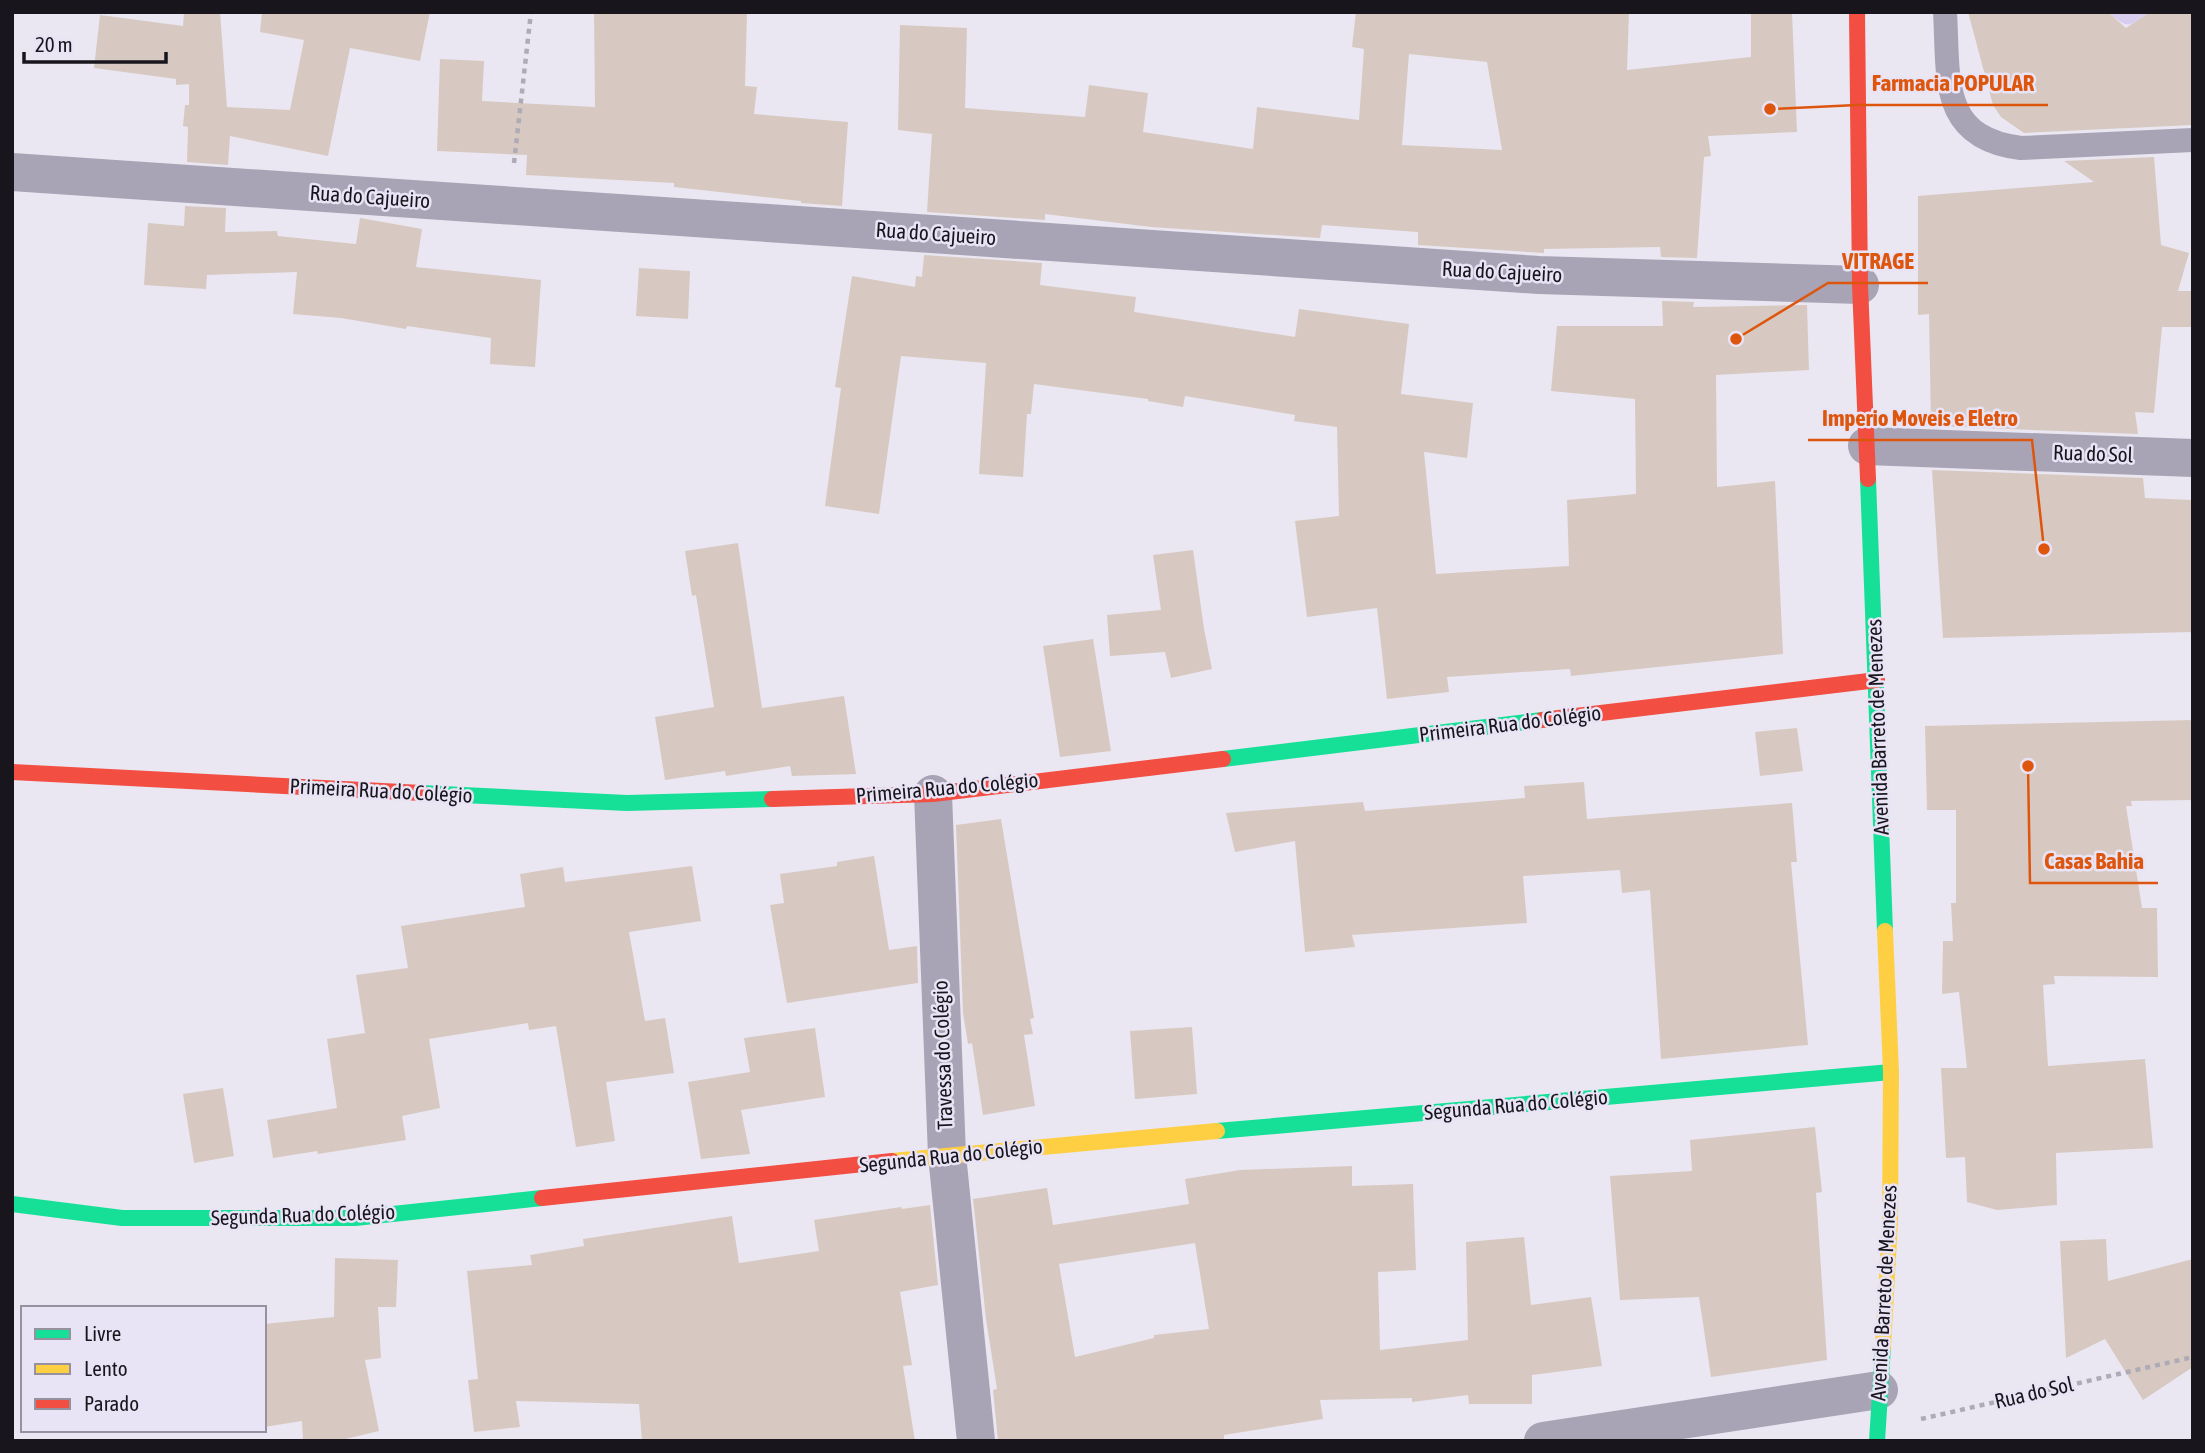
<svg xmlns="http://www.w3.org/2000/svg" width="2205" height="1453" font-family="'Asap Condensed',sans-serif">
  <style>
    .green { fill: #d8cdee }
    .building { fill: #d7c9c1; fill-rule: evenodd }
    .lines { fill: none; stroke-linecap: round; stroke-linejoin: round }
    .path { stroke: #aeabb6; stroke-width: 4.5; stroke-dasharray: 5 5; stroke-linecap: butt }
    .lane { stroke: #a9a4b5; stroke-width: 24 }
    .street { stroke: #a9a4b5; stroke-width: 38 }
    .fast { stroke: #16e098; stroke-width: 16 }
    .slow { stroke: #ffcf43; stroke-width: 16 }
    .jam { stroke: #f24e42; stroke-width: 16 }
    .labels { text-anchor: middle; stroke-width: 5; stroke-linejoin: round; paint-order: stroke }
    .street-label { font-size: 21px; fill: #18161c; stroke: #e9e3f6 }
    .leader { fill: none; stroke: #de560d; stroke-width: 2.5 }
    .callout-dot { fill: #de560d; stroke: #e9e3f6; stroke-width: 2.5 }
    .callout-label { font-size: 23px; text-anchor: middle; font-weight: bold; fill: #de560d; stroke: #e9e3f6; stroke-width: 5; stroke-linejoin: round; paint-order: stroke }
  </style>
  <rect width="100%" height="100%" fill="#eae7f2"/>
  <path class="green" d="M2108 12H2150C2128 26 2130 31 2108 12Z"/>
  <path class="building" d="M184 12H220L227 107 290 110 304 40 260 32 262 12H430L420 61 350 48 328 156 230 136 228 165 187 162 188 127 183 126 185 105H189V84L176 85V79L94 68 100 15 183 26Z
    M594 12H747L745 86 757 87 754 114 848 122 842 206 801 203V201L674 187V183L526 175 527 155 437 151 440 59 484 61 482 101 595 107Z
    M1356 12H1629L1627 70 1751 57V12H1792L1797 132 1708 136 1711 156 1704 157 1697 258 1661 257 1660 247 1544 249V253L1418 245V232L1322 225 1320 238 1151 227 1045 214V220L927 212 932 134 898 130 900 25 967 28 965 108 1085 117 1089 85 1148 93 1143 132 1253 149 1257 107 1359 120 1364 49 1352 47ZM1409 54 1487 62 1502 150 1402 145Z
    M1968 12H2108L2126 28 2150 12H2193V125L2024 133 2001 117 1993 105Z
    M2154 157 2161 245 2189 253 2178 291H2193V327H2162L2154 413 2135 412 2138 434 1931 426 1929 314 1918 315V196L2094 182 2064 161Z
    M185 206 226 208 225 232 277 231 278 236 356 244 360 218 422 229 416 267 541 280 535 367 490 364 491 338 407 326 406 329 341 318 293 314 297 272 207 275 206 289 144 285 148 223 184 226Z
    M924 255 1042 263 1040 285 1136 297 1134 312 1295 337 1299 309 1409 324 1401 394 1473 403 1467 458 1424 452 1436 574 1569 566 1567 500 1636 494 1635 399 1551 391 1557 326H1663L1662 301 1694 302 1693 307 1807 305 1809 370 1716 375 1717 487 1775 481 1783 654 1571 676 1570 669 1447 677 1449 692 1387 699 1377 608 1307 617 1295 521 1339 516 1337 427 1294 421 1295 415 1185 396 1183 407 1148 401V399L1034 384 1031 414H1027L1023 477 979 474 986 363 901 356 879 514 825 506 841 388 835 387 852 276 915 287 916 276 922 277Z
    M639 268 690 271 688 319 636 316Z
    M1932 470 2143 478 2145 498 2193 500V632L1943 638Z
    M738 543 762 708 844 696 856 774 792 776 790 766 726 776 725 771 665 780 655 717 714 707 696 595 692 596 685 551Z
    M1193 550 1204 629 1212 669 1171 678 1165 652 1110 656 1107 615 1161 610 1153 555Z
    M1093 639 1111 751 1060 757 1043 646Z
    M2193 720V800L2131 801 2132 806H2126L2142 908H2157L2158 977 2054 976 2055 984 2043 985 2048 1066 2145 1059 2153 1148 2056 1153 2057 1205 1997 1210 1967 1202 1965 1157 1946 1158 1941 1068H1967L1959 992 1942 994 1943 941H1953L1951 903H1956V810H1927L1925 726Z
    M1797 728 1803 771 1760 776 1755 732Z
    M1584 782 1587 819 1792 803 1797 862H1791L1808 1045 1661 1059 1650 890 1622 893 1620 870 1523 876 1527 923 1352 935 1355 947 1305 952 1295 841 1235 852 1226 813 1363 802 1365 811 1525 798 1524 786Z
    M1001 819 1034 1018 1030 1019 1033 1034 1024 1035 1035 1106 983 1115 972 1043 968 1044 963 1013 956 825Z
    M874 856 889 950 917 946 918 983 787 1003 770 905 784 903 780 874 837 866V862Z
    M692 866 701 921 629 932 645 1021 665 1018 674 1073 606 1082 615 1141 576 1147 556 1026 529 1030 528 1023 429 1039 440 1108 402 1116 406 1140 318 1154 317 1151 273 1158 267 1120 337 1108 327 1039 365 1033 356 975 408 968 401 926 525 907 520 874 563 867 565 882Z
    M1192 1027 1197 1094 1135 1099 1130 1031Z
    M815 1028 825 1097 741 1110 750 1154 701 1159 688 1082 750 1072 744 1038Z
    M223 1088 234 1156 194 1163 183 1094Z
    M1815 1127 1822 1192 1816 1193 1827 1360 1711 1377 1699 1297 1620 1300 1610 1176 1692 1171 1690 1140Z
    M1352 1166V1186L1413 1184 1416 1270 1378 1272 1380 1350 1468 1340 1466 1242 1524 1237 1531 1305 1591 1297 1602 1366 1532 1375V1404H1469L1468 1395 1412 1402V1398L1320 1400 1323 1419 1224 1435V1441H998L993 1390 997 1389 986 1319 973 1199 1047 1188 1053 1225 1189 1204 1185 1179 1240 1170ZM1195 1243 1209 1329 1154 1335V1338L1075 1357 1059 1264Z
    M930 1205 938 1285 900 1292 912 1365 903 1366 915 1441H642L639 1404 516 1401 520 1427 474 1432 468 1380 478 1379 467 1271 532 1265 530 1255 584 1246 583 1239 732 1216 739 1263 819 1251 814 1220 901 1207 902 1209Z
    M2106 1239 2108 1281 2193 1259V1367L2143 1400 2105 1339 2066 1358 2060 1241Z
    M335 1258 398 1260 396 1307H378L381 1358 365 1360 379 1431 337 1441H303L302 1421 264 1427V1324L334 1317Z"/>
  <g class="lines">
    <path class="path" d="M514 163 531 12
      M1921 1419 2193 1357"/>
    <path class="lane" d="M1945 12C1949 76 1938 138 2021 148L2193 140"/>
    <path class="street" d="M12 172 1539 275 1860 285
      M1867 446 2193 458
      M933 794 947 1155 976 1441
      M1543 1441 1879 1390"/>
    <path class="fast" d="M1868 479 1885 931
      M1223 759 1542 720
      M422 793 627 803 772 799
      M1217 1131 1891 1072
      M12 1204 122 1218H355L542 1198
      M1877 1441 1883 1347"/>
    <path class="slow" d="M892 1161 1217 1131
      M1883 1347 1890 1221 1891 1072 1885 931"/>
    <path class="jam" d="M1857 12 1860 285 1868 479
      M1542 720 1877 680
      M12 772 422 793
      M772 799 933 794 1223 759
      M542 1198 892 1161"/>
  </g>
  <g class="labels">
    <g class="street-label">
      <text transform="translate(370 197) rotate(4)" y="7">Rua do Cajueiro</text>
      <text transform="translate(936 234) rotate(4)" y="7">Rua do Cajueiro</text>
      <text transform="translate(1502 272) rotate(3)" y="7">Rua do Cajueiro</text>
      <text transform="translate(2093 454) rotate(2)" y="7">Rua do Sol</text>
      <text transform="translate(1510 724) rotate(-7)" y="7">Primeira Rua do Colégio</text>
      <text transform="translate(1878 727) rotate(-92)" y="7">Avenida Barreto de Menezes</text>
      <text transform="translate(947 788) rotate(-5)" y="7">Primeira Rua do Colégio</text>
      <text transform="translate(381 791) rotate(3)" y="7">Primeira Rua do Colégio</text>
      <text transform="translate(943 1055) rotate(-92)" y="7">Travessa do Colégio</text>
      <text transform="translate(1516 1105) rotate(-5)" y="7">Segunda Rua do Colégio</text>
      <text transform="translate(951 1156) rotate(-6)" y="7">Segunda Rua do Colégio</text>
      <text transform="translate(303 1215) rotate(-2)" y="7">Segunda Rua do Colégio</text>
      <text transform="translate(1884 1293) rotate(-87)" y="7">Avenida Barreto de Menezes</text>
      <text transform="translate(2034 1393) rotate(-13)" y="7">Rua do Sol</text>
    </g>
  </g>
  <path class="leader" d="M1770 109L1857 105H2048M1736 339L1828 283H1928M2044 549L2032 440H1808M2028 766L2030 883H2158"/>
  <g class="callout-dot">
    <circle cx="1770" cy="109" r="7"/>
    <circle cx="1736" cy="339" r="7"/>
    <circle cx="2044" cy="549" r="7"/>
    <circle cx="2028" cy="766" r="7"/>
  </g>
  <g class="callout-label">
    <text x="1953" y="91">Farmacia POPULAR</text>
    <text x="1878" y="269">VITRAGE</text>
    <text x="1920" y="426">Imperio Moveis e Eletro</text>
    <text x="2094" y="869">Casas Bahia</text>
  </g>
  <rect width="2205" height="1453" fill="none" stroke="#18161c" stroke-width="28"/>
  <rect x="21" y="1306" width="245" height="126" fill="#e9e3f6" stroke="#95919f" stroke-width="2"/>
  <rect x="35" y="1329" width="35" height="10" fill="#16e098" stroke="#95919f" stroke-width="2"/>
  <text x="84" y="1341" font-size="21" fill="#18161c">Livre</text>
  <rect x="35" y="1364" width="35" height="10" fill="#ffcf43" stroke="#95919f" stroke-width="2"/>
  <text x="84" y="1376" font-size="21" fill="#18161c">Lento</text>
  <rect x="35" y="1399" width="35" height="10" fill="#f24e42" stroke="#95919f" stroke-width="2"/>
  <text x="84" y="1411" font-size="21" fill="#18161c">Parado</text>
  <path d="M24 52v10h142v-10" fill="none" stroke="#18161c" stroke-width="3.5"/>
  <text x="35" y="52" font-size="21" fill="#18161c" stroke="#e9e3f6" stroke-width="5" paint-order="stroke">20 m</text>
</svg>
